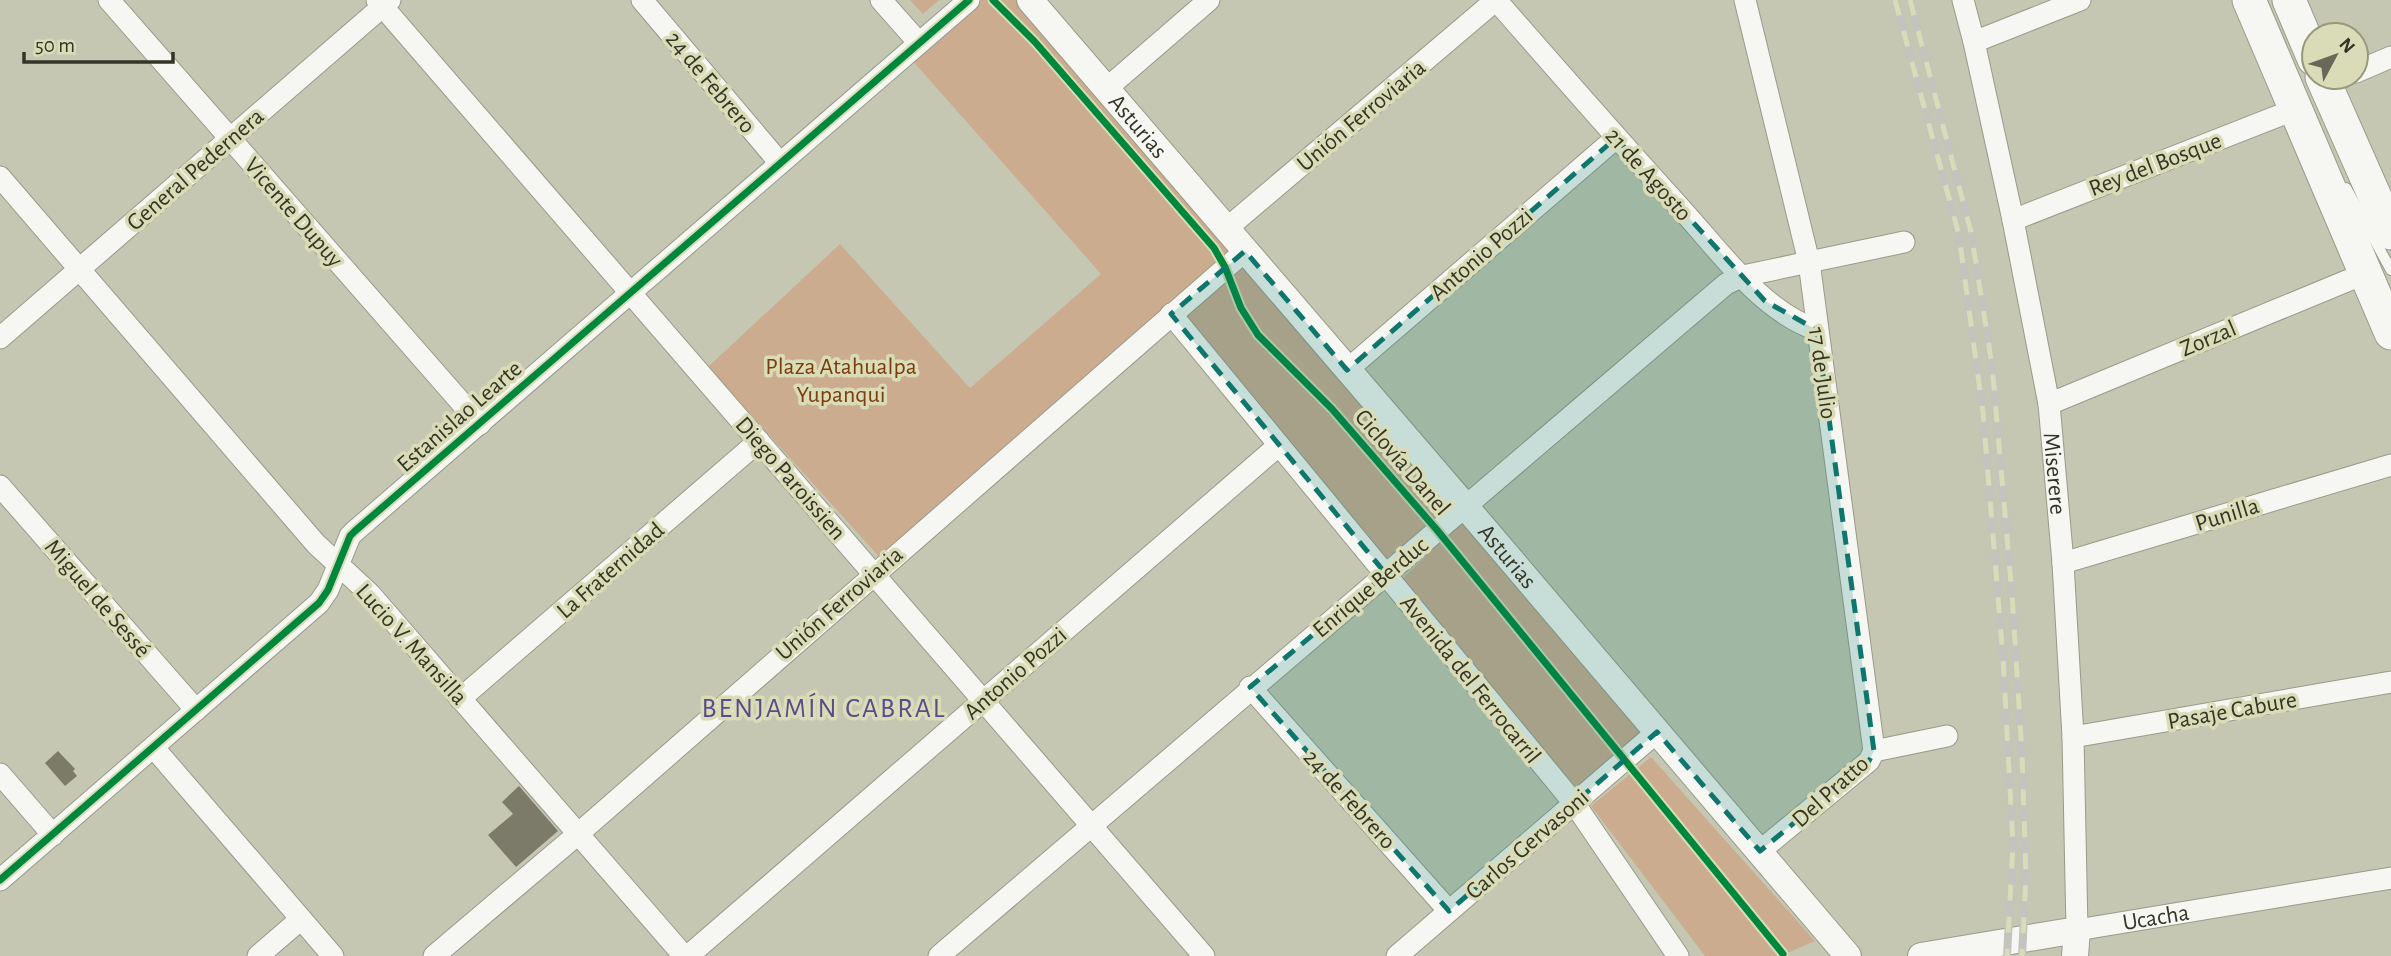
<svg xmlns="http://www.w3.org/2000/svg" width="2391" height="956" font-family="'Alegreya Sans',sans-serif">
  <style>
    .green { fill: #ccac8f }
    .building { fill: #7c7b69 }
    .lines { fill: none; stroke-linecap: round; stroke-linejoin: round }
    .service-casing { stroke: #999a8a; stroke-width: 12 }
    .minor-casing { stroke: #999a8a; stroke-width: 23 }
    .tertiary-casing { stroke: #999a8a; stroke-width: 28 }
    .primary-casing { stroke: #999a8a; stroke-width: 35 }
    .service { stroke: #f6f7f3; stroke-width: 10 }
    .minor { stroke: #f6f7f3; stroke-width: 21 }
    .tertiary { stroke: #f6f7f3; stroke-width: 26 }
    .primary { stroke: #f6f7f3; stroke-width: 33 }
    .rail-casing { stroke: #c3c4be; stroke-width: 8 }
    .rail { stroke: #d9dcb6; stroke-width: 5; stroke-dasharray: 16; stroke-linecap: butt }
    .cycleway-casing { stroke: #d9dcb6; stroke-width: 11 }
    .cycleway { stroke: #00873e; stroke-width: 7 }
    .marked { fill: #0f766e; fill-opacity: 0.2; stroke: #0f766e; stroke-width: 5; stroke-dasharray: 14 9; stroke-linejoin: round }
    .labels { text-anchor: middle; stroke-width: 7; stroke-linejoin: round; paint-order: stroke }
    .street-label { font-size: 24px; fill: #343526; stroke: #d9dcb6 }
    .park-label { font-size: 24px; fill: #7c3c0d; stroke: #d9dcb6 }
    .quarter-label { font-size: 28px; letter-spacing: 2px; fill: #584c8a; stroke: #d9dcb6 }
  </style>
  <rect width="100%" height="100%" fill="#c5c7b2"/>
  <path class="green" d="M910 0H939L923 14Z
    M977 0H1025L1239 250 882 560 708 367 840 244 970 388 1101 274 911 59Z
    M1244 259 1452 502 1383 564 1178 315Z
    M1466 518 1646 731 1573 794 1399 582Z
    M1651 757 1815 941 1780 956H1705L1591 806Z"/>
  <path class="building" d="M58 751 75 769 73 771 77 776 65 786 45 763Z
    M519 786 558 831 516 867 488 835 513 814 502 802Z"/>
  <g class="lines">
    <g class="service-casing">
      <path id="service" d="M2346 188 2391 270"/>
    </g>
    <g class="minor-casing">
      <g id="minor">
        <path d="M109 0 480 424"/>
        <path d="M377 0 1204 956"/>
        <path d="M642 0 780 163"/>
        <path d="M881 0 919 43"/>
        <path d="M1496 0C1558 71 1620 142 1683 211 1722 254 1762 311 1817 330"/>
        <path d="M1745 0 1809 262 1874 751"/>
        <path id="s1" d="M1963 0 1974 42 2013 220 2049 404 2063 563 2073 737 2077 930 2391 878"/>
        <path d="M1974 42 2080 0"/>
        <path d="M2356 72 2391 57"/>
        <path d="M1106 89 1209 0"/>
        <path d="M0 177 316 544 370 594 684 956"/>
        <path d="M2013 220 2296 109"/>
        <path d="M1226 229 1496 0"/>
        <path d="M1171 314 1574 803 1678 956"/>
        <path d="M0 338 390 0"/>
        <path d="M1347 370 1616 138"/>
        <path d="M2049 404 2366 273"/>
        <path d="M0 486 196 710"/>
        <path d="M2063 563 2391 465"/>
        <path d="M1250 687 1449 911"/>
        <path d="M460 699 759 441"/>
        <path d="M2073 737 2391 682"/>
        <path d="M154 748 333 956"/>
        <path d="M0 774 53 835"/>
        <path d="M1760 851 1869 761 1874 751 1947 736"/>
        <path d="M0 880 319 603 328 590 350 536 355 531 969 0"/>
        <path d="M258 956 301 919"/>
        <path d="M434 956 578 834 1245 251"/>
        <path d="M688 956 1279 445"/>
        <path d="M939 956C1200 730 1463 507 1726 284L1743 276 1904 242"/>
        <path d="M1397 956 1657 732"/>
      </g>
    </g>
    <g class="tertiary-casing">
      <g id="tertiary">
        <path id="s2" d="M1030 0 1465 506 1848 956"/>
        <path d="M1921 956 2077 930 2075 956"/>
      </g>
    </g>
    <g class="primary-casing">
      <path id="primary" d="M2249 0 2391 333
        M2289 0 2314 59
        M2322 77 2391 233"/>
    </g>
    <use href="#service" class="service"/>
    <use href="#minor" class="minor"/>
    <use href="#tertiary" class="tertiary"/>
    <use href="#primary" class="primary"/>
    <g class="rail-casing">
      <path id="rail" d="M1895 0 1959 235 1983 413 2003 658 2013 844 2007 956
        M1910 0 1971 232 1992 365 2012 594 2022 754 2026 876 2022 956"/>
    </g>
    <use href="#rail" class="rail"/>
    <g class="cycleway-casing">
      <path id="cycleway" d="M993 0 1035 42 1214 248 1225 267 1241 308 1258 335 1332 409 1437 530 1783 954
        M0 880 319 603 328 590 350 536 355 531 969 0"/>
    </g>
    <use href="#cycleway" class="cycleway"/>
  </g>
  <path class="marked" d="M1616 138 1765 301 1817 330 1874 751 1869 761 1760 851 1657 732 1449 911 1250 687 1386 574 1171 314 1245 251 1347 370Z"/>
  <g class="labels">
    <g class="street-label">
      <text transform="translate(711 82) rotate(50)" y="8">24 de Febrero</text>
      <text transform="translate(1361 115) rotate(-40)" y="8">Unión Ferroviaria</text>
      <text dy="8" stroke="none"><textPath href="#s2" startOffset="166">Asturias</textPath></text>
      <text transform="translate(2155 164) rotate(-21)" y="8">Rey del Bosque</text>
      <text transform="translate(195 169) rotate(-41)" y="8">General Pedernera</text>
      <text transform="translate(1649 174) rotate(48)" y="8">21 de Agosto</text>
      <text transform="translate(294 212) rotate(49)" y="8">Vicente Dupuy</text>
      <text transform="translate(1481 254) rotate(-41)" y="8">Antonio Pozzi</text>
      <text transform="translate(2208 338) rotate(-23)" y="8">Zorzal</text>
      <text transform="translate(1823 373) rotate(82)" y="8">17 de Julio</text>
      <text transform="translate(459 416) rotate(-41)" y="8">Estanislao Learte</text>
      <text transform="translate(1403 462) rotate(49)" y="8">Ciclovía Danel</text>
      <text dy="8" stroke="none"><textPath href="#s1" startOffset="483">Miserere</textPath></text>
      <text transform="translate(791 478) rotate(49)" y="8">Diego Paroissien</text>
      <text transform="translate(2227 514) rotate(-17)" y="8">Punilla</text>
      <text dy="8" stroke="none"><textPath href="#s2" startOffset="733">Asturias</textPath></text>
      <text transform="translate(610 570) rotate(-41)" y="8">La Fraternidad</text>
      <text transform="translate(1370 587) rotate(-40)" y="8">Enrique Berduc</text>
      <text transform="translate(98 598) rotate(49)" y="8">Miguel de Sessé</text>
      <text transform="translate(839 603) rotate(-41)" y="8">Unión Ferroviaria</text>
      <text transform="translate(412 644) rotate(48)" y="8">Lucio V. Mansilla</text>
      <text transform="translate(1015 673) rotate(-41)" y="8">Antonio Pozzi</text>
      <text transform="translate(1471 679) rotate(51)" y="8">Avenida del Ferrocarril</text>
      <text transform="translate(2232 710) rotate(-10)" y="8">Pasaje Cabure</text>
      <text transform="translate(1830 791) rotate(-42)" y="8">Del Pratto</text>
      <text transform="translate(1350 799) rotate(48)" y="8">24 de Febrero</text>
      <text transform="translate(1527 844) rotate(-41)" y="8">Carlos Gervasoni</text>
      <text dy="8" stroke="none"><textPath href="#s1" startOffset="1020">Ucacha</textPath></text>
    </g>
    <g class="park-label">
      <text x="841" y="374">Plaza Atahualpa<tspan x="841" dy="28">Yupanqui</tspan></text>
    </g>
    <g class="quarter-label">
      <text x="824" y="717">BENJAMÍN CABRAL</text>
    </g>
  </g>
  <g transform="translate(2335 56) rotate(49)"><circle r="33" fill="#d9dcb6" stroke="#97997c" stroke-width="2"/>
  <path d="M0-5L12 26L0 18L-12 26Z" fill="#676857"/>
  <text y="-10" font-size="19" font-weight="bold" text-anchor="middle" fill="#343526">N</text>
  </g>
  <path d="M24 52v10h149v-10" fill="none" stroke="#343526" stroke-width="3.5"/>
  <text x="35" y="52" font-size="21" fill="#343526" stroke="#d9dcb6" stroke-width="5" paint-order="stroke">50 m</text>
</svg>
